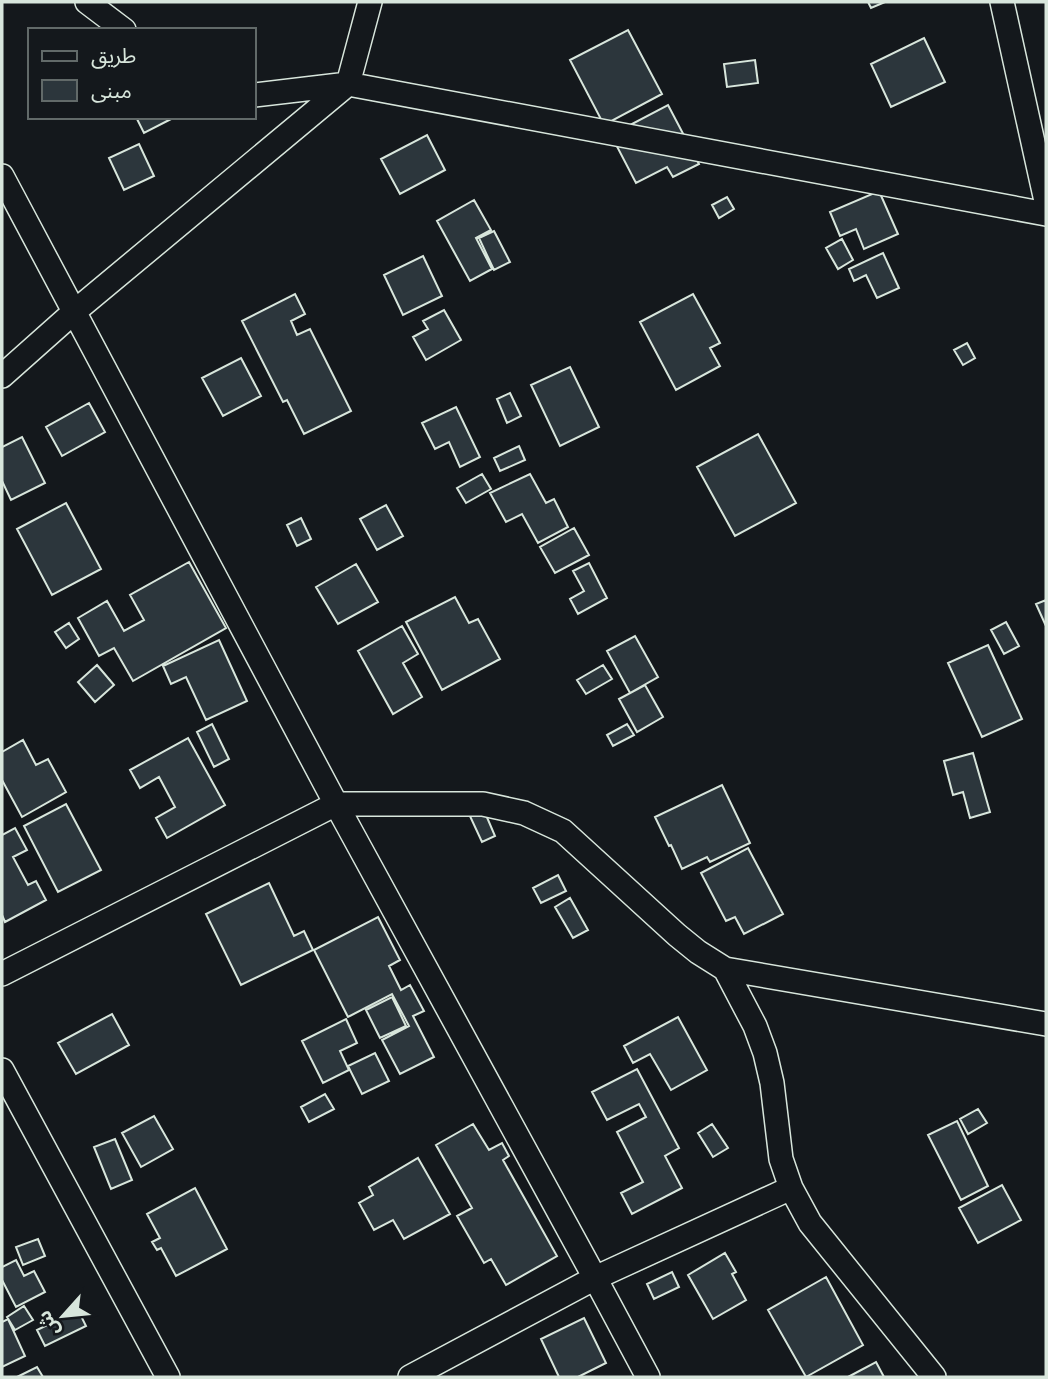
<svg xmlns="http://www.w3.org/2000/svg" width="1048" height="1379" font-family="'Sofia Sans Condensed','Noto Sans Arabic',sans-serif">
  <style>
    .building { fill: #2c363c; stroke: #d8e6dc; stroke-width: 2 }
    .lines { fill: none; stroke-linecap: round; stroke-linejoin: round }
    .street-casing { stroke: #d8e6dc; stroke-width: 26 }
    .street { stroke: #14181c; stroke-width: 23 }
  </style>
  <rect width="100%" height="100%" fill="#14181c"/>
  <path class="building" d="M868 2H885L871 8Z
    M628 30 662 94 604 125 570 60Z
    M924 38 945 82 891 107 871 64Z
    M755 60 758 83 727 87 724 64Z
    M668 105 699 164 673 177 667 167 636 183 611 135Z
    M136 117H175L144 133Z
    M427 135 445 170 400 194 381 159Z
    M139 144 154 176 124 190 109 158Z
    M879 191 898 234 864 249 856 229 840 236 830 212Z
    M727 197 734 209 719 218 712 205Z
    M474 200 491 230 476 238 492 269 470 281 437 221Z
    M494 231 510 262 494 270 479 238Z
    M842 239 853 260 838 269 826 248Z
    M883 253 899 288 877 298 866 275 854 281 849 269Z
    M423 256 442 296 403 315 384 275Z
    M295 294 305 314 291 321 297 335 310 329 351 411 304 434 287 400 283 402 242 321Z
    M693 294 720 343 710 348 720 366 676 390 640 322Z
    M444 310 461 340 426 360 413 337 428 329 423 321Z
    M967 343 975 358 963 365 954 350Z
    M241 358 261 396 223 416 202 378Z
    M570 367 599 427 560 446 531 385Z
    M510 393 521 416 507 423 497 399Z
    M89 403 105 432 62 456 46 427Z
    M456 407 480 457 460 467 449 442 435 449 422 423Z
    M758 434 796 503 735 536 697 467Z
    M22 437 45 483 11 500 2 481V447Z
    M519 446 525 460 500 471 494 458Z
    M482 474 491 489 466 503 457 488Z
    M530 474 546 503 554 499 568 527 538 543 522 514 506 522 490 493Z
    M66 503 101 569 52 595 17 529Z
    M386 505 403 536 377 550 360 519Z
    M301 518 311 539 297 546 287 525Z
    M574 528 589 555 555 573 540 547Z
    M189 562 226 628 133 681 114 648 99 656 78 618 107 601 124 631 144 620 130 595Z
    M589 563 607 598 578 614 570 599 584 591 573 571Z
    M356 564 378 602 338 624 316 587Z
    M455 597 469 623 478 619 500 659 442 690 406 622Z
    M1046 600V626L1036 604Z
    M1006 622 1019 646 1004 654 991 630Z
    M69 623 79 639 66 648 55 632Z
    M402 626 418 654 403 663 422 697 393 714 358 651Z
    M635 636 658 677 630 693 607 651Z
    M219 640 247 701 206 720 186 677 171 684 163 666Z
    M988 645 1022 719 982 737 948 663Z
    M97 665 114 685 95 702 78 682Z
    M603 665 612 679 586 694 577 680Z
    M645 685 663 717 637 732 619 699Z
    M212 724 229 759 214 767 197 732Z
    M627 724 634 735 613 746 607 735Z
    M188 738 225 805 167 838 156 818 175 807 159 777 140 788 130 770Z
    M23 740 36 765 48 759 66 792 22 817 2 780V752Z
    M973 753 990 812 970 818 963 792 953 795 944 761Z
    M722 785 750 843 710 862 707 857 682 869 671 845 669 846 655 817Z
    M66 804 101 870 58 892 24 826Z
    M483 808 495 836 482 842 469 814Z
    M15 828 27 850 13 857 28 885 36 881 46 900 5 922 2 915V835Z
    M748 848 783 914 744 934 735 917 726 921 701 873Z
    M558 875 566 891 541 903 533 888Z
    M269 883 294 936 304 931 313 950 241 985 206 914Z
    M570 898 588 930 573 938 555 907Z
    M378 917 400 960 389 966 401 990 410 985 424 1011 413 1016 434 1057 400 1074 382 1040 409 1026 392 994 348 1017 314 950Z
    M392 997 406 1026 380 1038 366 1010Z
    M112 1014 129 1045 76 1074 58 1043Z
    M678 1017 707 1070 671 1090 650 1054 633 1063 624 1046Z
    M346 1019 357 1043 340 1051 349 1070 323 1083 302 1041Z
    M375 1053 389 1081 362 1094 348 1066Z
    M637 1069 679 1148 665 1156 682 1188 632 1214 621 1193 643 1182 617 1132 646 1117 639 1104 607 1120 592 1092Z
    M325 1094 334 1109 309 1122 301 1107Z
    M978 1109 987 1123 968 1134 960 1119Z
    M154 1116 173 1149 141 1167 122 1133Z
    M957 1121 988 1186 961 1200 928 1135Z
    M473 1124 489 1150 502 1143 509 1156 503 1160 557 1256 506 1285 491 1259 484 1263 457 1216 472 1208 436 1145Z
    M712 1124 728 1148 713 1157 698 1133Z
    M115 1139 132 1180 111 1189 94 1147Z
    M418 1158 450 1214 404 1239 393 1220 374 1230 359 1203 373 1195 369 1187Z
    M1002 1185 1021 1220 978 1243 959 1208Z
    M195 1188 227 1249 176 1276 161 1248 157 1250 152 1242 160 1238 147 1214Z
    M38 1239 45 1256 23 1265 16 1247Z
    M725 1253 736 1272 732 1274 746 1300 713 1319 688 1275Z
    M16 1260 24 1276 34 1271 45 1292 16 1307 2 1280V1267Z
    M672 1272 679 1287 654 1299 647 1284Z
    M826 1277 863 1345 806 1377 768 1310Z
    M24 1306 33 1320 15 1330 7 1317Z
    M78 1310 86 1326 45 1346 37 1330Z
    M584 1318 606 1363 578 1377H559L541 1339Z
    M8 1319 25 1356 2 1367V1322Z
    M876 1362 884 1377H848Z
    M37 1367 43 1377H17Z"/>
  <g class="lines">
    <g class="street-casing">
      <path id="street" d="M87 2 124 30
        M1002 2 1046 201
        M254 95 348 84 1046 214
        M2 176 336 804 595 1278 648 1377
        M2 376 74 312 348 84 370 2
        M725 969 755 1026 765 1053 772 1083 781 1159 791 1188 810 1223 934 1377
        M2 974 336 804H483L524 813 563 831 677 935 698 952 725 969 1046 1024
        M2 1070 168 1377
        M410 1377 595 1278 791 1188"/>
    </g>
    <use href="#street" class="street"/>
  </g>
  <rect width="1048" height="1379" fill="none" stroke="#d8e6dc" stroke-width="7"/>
  <rect x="28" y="28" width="228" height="91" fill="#14181c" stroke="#626a69" stroke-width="2"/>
  <rect x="42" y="51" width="35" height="10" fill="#14181c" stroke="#626a69" stroke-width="2"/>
  <text x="91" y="63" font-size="21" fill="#d8e6dc">طريق</text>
  <rect x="42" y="80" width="35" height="21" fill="#2c363c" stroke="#626a69" stroke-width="2"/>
  <text x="91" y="98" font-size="21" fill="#d8e6dc">مبنى</text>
  <g transform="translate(63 1316) rotate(243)" stroke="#14181c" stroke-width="5" paint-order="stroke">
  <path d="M0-5L12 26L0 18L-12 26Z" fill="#d8e6dc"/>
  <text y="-10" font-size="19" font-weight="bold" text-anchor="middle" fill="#d8e6dc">ش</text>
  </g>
</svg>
